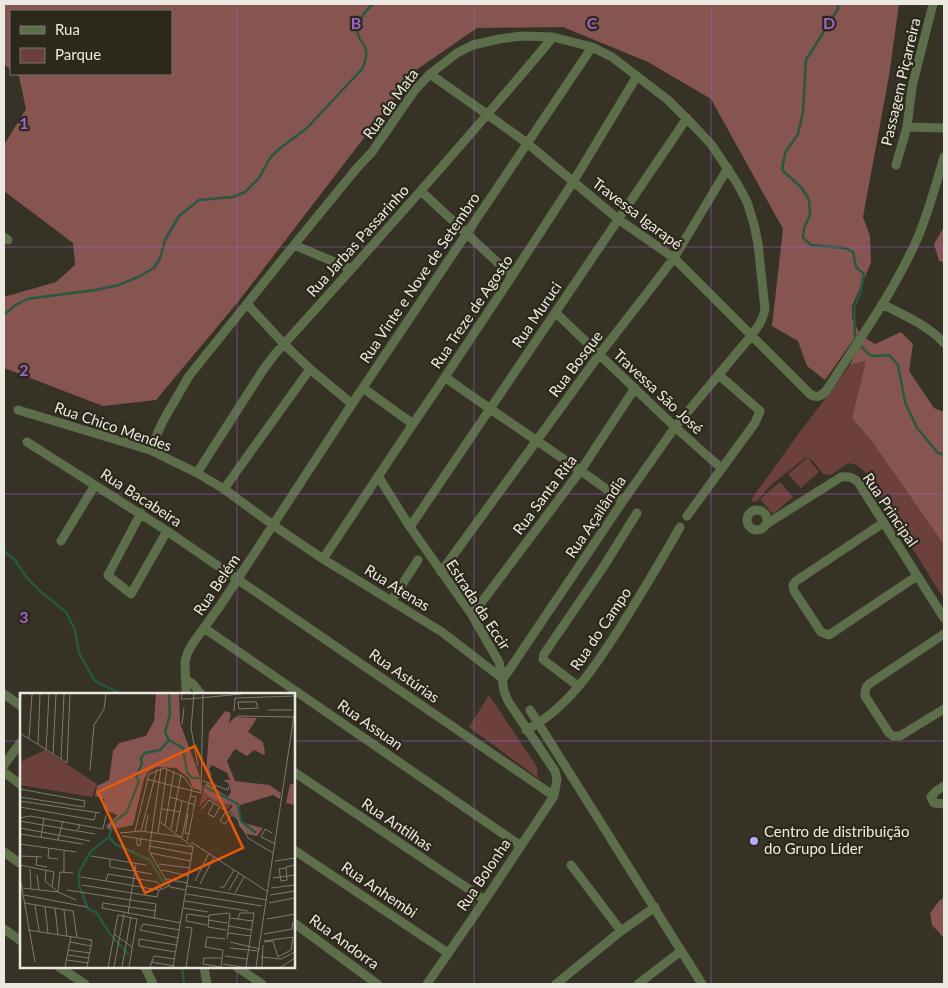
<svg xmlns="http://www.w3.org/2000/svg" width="948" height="988" font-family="Lato,sans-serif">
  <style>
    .green { fill: #6c413c }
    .forest { fill: #865550 }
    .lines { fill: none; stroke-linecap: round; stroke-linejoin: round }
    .stream { stroke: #275842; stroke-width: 2.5 }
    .minor { stroke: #5d6e4b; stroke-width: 9 }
    .grid { fill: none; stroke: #9d65c9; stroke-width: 1; stroke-opacity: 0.55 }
    .poi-dot { fill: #b0aefa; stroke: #2c281c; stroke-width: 2 }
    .labels { text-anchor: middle; stroke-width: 4.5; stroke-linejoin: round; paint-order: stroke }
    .street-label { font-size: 15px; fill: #ebe9e1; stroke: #2c281c }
    .poi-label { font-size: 15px; fill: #ebe9e1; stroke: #2c281c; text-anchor: start }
    .inset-river { fill: none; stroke: #275842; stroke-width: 2.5 }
    .inset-road { fill: none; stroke: #7e7b70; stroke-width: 1 }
    .view { fill: #e8590c; fill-opacity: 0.15; stroke: #e8590c; stroke-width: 2.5 }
    .inset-edge { fill: none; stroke: #ebe9e1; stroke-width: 2.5 }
    .grid-label { font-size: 16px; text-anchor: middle; font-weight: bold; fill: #9d65c9; stroke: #2c281c; stroke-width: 4.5; stroke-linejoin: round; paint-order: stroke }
  </style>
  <rect width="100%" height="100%" fill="#363225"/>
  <path class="green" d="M867 361 852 418 873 443 944 545V599L916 554 893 520 866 473 857 465 848 463 831 475 823 474 813 461 808 458 819 472 801 488 788 474 807 458 806 457 771 485 757 501 751 502 753 497 799 433 829 394 850 365Z
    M780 482 793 497 773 514 760 499Z
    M489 695 537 767 538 778 469 727Z"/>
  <path class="forest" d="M4 4H899L889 76 863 217 870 236 871 263 852 306V318L859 332 825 380 807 366 798 341 772 326 783 229 711 99 648 62 563 27 477 28 416 70 238 302 156 400 103 406 4 368V297L56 282 75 265 73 243 4 191V145L26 109 19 76 16 74H171V11H11V70L4 64Z
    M944 227V262L939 261 934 244Z
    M901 332 913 344 909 371 934 408 944 412V545L873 443 852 418 866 361 850 365 860 344 865 338 875 344Z
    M944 898V936H942L932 925 930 913 940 900Z"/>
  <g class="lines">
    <path class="stream" d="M838 4V9L806 60 803 112 798 134 785 153 782 170 802 188 809 200 810 215 804 228 803 238 811 245 845 248 853 252 856 267 864 274 860 293 854 308 855 338 856 340
      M4 315 14 306 27 299 95 290 119 285 138 277 154 268 160 258 165 240 179 216 199 200 233 197 245 192 259 178 270 158 279 149 307 128 362 69C365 63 367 57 366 50 365 45 362 43 360 39 352 27 364 12 373 4
      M859 344C871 358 871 357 889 355L898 365 905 402 917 428 938 453 944 454
      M4 551 15 560 27 578 41 592 66 612 75 630 79 653 95 681 121 694
      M182 967 184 984"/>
    <path class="minor" d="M430 74 488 115 527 143 618 219 674 258 811 395C818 398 821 396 826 391 858 341 894 292 918 237 929 211 936 184 944 157
      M907 127 944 128
      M896 165 907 127 912 87 933 4
      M421 191 512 276
      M4 237 8 240
      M294 245 351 269
      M247 304 284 344 310 369 352 404
      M882 304C902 314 929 326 944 343
      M556 313 675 427 721 468
      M445 377C504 420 565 458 623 501
      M363 388 413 424
      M18 410 150 450 197 473 224 489 273 525 323 559 442 632 503 679 623 501 675 427 751 336C758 327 763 320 765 309L758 244 754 224 747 202 737 183 711 144 694 126 668 100 612 57 592 47 553 37 522 36 499 39 473 45 457 53 430 74 415 90 372 152 357 168 294 245 189 376 163 421 150 450
      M27 442 167 531 554 796
      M197 473 263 370 275 354C369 250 463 145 553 37
      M378 476 410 527 472 615 485 638 499 662 501 671 504 691 508 701 555 771 557 779 554 796 485 900 427 984
      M224 489 310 369
      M747 520a10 10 0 1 1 20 0a10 10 0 1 1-20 0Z
      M141 513 108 575 110 577 131 594 167 531
      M687 516 755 423 760 411 719 375
      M883 523 796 581 793 585 794 591 821 632 829 635 917 576
      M765 525 841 477C849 476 852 477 858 482L944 618
      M410 527 687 118
      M61 541 95 485
      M323 559 413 424 445 377 512 276 573 182 637 76
      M441 572 599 355 651 288 674 258 728 168
      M392 600 418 560
      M472 615 581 470 635 388
      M204 628 521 846
      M944 634 869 684C865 688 865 691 865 696L889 733 893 736H900L944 709
      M185 679 193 684 201 694
      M578 686 545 661 543 659 544 654 602 569 637 513
      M4 694 21 706
      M186 694 185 661 188 652 193 643 222 603 352 404 592 47
      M530 710 702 984
      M526 730C568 709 596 665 621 626 641 594 661 561 680 527
      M4 765 21 742
      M4 772 21 785
      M294 772 485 900
      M944 786 936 791 931 797 934 803 944 804
      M294 850 448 953
      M4 852 21 864
      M571 865 621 931
      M294 923 377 984
      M4 929 21 941
      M59 967 85 984
      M145 967 153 984
      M204 967 207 984
      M237 967 262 984
      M556 984 621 931 655 907
      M638 984 681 951"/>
  </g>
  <path class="grid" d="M237 4V694M474 4V984M711 4V984M4 247H944M4 494H944M4 741H21M294 741H944M237 967V984"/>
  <circle class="poi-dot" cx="754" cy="841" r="5"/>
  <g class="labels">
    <g class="street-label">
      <text transform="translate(901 82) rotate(-77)" y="5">Passagem Piçarreira</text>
      <text transform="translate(391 104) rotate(-54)" y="5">Rua da Mata</text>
      <text transform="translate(637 214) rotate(37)" y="5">Travessa Igarapé</text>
      <text transform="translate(358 241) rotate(-48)" y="5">Rua Jarbas Passarinho</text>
      <text transform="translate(420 278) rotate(-56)" y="5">Rua Vinte e Nove de Setembro</text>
      <text transform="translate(472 312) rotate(-56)" y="5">Rua Treze de Agosto</text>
      <text transform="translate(537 315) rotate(-56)" y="5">Rua Muruci</text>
      <text transform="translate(576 364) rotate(-53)" y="5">Rua Bosque</text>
      <text transform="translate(658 392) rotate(43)" y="5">Travessa São José</text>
      <text transform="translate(113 427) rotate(19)" y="5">Rua Chico Mendes</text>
      <text transform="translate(545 495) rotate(-53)" y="5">Rua Santa Rita</text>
      <text transform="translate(141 498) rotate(33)" y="5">Rua Bacabeira</text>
      <text transform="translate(890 510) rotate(56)" y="5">Rua Principal</text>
      <text transform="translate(596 517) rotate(-56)" y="5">Rua Açailândia</text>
      <text transform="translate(217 585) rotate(-56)" y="5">Rua Belém</text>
      <text transform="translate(397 588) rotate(32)" y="5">Rua Atenas</text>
      <text transform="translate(478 605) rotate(57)" y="5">Estrada da Eccir</text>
      <text transform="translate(601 629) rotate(-56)" y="5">Rua do Campo</text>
      <text transform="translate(404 676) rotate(35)" y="5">Rua Astúrias</text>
      <text transform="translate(370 725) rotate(35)" y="5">Rua Assuan</text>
      <text transform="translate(397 825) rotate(34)" y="5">Rua Antilhas</text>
      <text transform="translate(484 875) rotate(-56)" y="5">Rua Bolonha</text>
      <text transform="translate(379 890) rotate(34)" y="5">Rua Anhembi</text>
      <text transform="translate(344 942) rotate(36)" y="5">Rua Andorra</text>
    </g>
    <g class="poi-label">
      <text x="764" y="837">Centro de distribuição<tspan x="764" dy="17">do Grupo Líder</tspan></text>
    </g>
  </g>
  <g transform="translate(20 693)">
    <rect width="275" height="275" fill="#363225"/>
    <path d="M25 57 77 91 72 104 0 92V69ZM184 94 186 101 212 111 207 117 188 105 179 114Z" fill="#6c413c"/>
    <path d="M136 1H159L160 30 180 84 181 98 173 95 169 85 156 75 137 74 128 79 124 86 113 132 89 137 86 133 98 122 85 117 84 106 75 103 77 93 89 87 93 58 99 50 126 43 134 28ZM205 18 211 20 209 30 215 24 237 25 228 39 243 49 245 60 244 62 234 57 227 63 215 56 207 68 215 88 249 92 261 100 260 106 253 102 220 112V129L243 135 237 143 227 141 219 133 218 125 209 118 213 112 202 110 186 101 183 95 187 90 208 104 211 99 209 91 203 87H210L207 80 192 72 189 76 192 83 186 79 189 39ZM270 91H275V112L266 110Z" fill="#865550"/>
    <path class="inset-river" d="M149 1 150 21 145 39 149 47 163 55 167 79 172 85H180M183 93 218 111 221 128 236 140M89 144 95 151 130 167 145 192M109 262 90 241 76 219 68 216 59 192V179L71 158 89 144 94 129 107 119 119 88 116 84 122 70 121 65 125 60 140 57 149 47"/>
    <path class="inset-road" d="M162 1 161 6H168L222 1M174 1 171 35 178 73M218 9H236L238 15 219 16ZM248 17H272M214 18 215 5 275 3M0 20 1 1M217 23 274 24M162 31 164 15M0 40 47 70M9 45 12 1M18 51 20 1M26 57 29 1M33 62 36 1M41 66 44 1M47 70 50 1M141 75 129 158 150 194 166 197M70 77 74 32 84 16 86 1M126 86 181 100 183 1M183 88 208 97 209 93M0 96 65 108 64 114 0 104M170 103 176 104 173 119M150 104 175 112M0 108 80 120M194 110 188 121 194 124 200 114M0 114 74 127 76 120M142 116 161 119M182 116 189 107 217 125 228 145 253 160M206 118 200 128 205 131 212 121M168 121 165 140 170 141M0 125 10 123 83 136 86 122M0 128 57 138 60 132M140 129 173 154 153 274M145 133 154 78M0 135 70 148M151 136 161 81M58 138 75 141M121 138 137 76M125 138 128 122M156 139 162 108M100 140 121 138 162 144 172 95 164 84 144 75 129 81 115 138M138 140 147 76M252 140 245 136 241 144 256 151M0 141 63 151M102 143 173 154M21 145 24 125M117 145V152L120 153 121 145M38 147 43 128M167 148 173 120M171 149 248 199M0 151 56 159M129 153 172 161M29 155 28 165 38 166M44 158V179M130 160 171 168M0 163 22 164M17 163 16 172 27 174M71 163 126 172M90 166V174L132 181M255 168 275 165M139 171 170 175M0 172 34 179 32 193M266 175 259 176 261 188 267 187 266 174 275 172M10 176 11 196M142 177 169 183M26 178 25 188 38 199M17 182 19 197M0 184 15 269M61 184 86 188M253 185 274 182M145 186 168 190M175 188 189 160M180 191 194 164M62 192 137 204 139 197 149 193M167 193 247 207M200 194H204L214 177M2 195 38 199 56 207M251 195 275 192M47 197 136 211M139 197 86 188 88 181 137 189 142 196M209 197 219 180M38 199 40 179 53 180M215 200 224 184M166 201 242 213M4 202 67 214M250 202 275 198M165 208 228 218M4 210 53 218 57 244M249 210 274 205M15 212 19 238M25 214 28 240M35 215 38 241M163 215 188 219M44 217 47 243M136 218 83 210 82 215 161 230M108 221 116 171M210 225 233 228M134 226 136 211M218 226 220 220H234L226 274M247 226 275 221M188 227 207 230M187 232 166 228 167 221 189 224M209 233 232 237M165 234 172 235 166 274M8 237 72 247M206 237 188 234 189 222 209 220M208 240 231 243M94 241 112 254M244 241 272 236 273 229M159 245 120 237 123 231 160 237M207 246 210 220M50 249 71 253M210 249 240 256M244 249 253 248 258 264 271 257 273 244 244 248M210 255 238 258M48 257 70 260M203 257 185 254 187 244 205 246M156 259 119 253V246L157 252M48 262 69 265M205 263 227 266M241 264 261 266 275 259M47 267 68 270M131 269 154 273M203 271 222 274M45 274 51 243M67 274 72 248 69 247M88 274 98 222 117 226 109 274M94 274 104 221M102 274 111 224M130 274 134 263 155 266M201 274 183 271 184 265H202M201 274 203 257M236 274 275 16M242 274 243 252M261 274 275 265"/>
    <path class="view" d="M175 53 223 155 125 200 78 99Z"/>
    <rect width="275" height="275" class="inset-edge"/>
  </g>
  <g class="grid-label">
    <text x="356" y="29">B</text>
    <text x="592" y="29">C</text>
    <text x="829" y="29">D</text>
    <text x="24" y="129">1</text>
    <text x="24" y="376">2</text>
    <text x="24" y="623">3</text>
  </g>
  <rect width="948" height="988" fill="none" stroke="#ebe9e1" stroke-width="10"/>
  <rect x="10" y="10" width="162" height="65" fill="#2c281c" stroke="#78756b"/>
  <rect x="20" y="26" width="25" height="8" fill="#5d6e4b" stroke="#78756b"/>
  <text x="55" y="35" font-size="15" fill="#ebe9e1">Rua</text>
  <rect x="20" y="48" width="25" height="15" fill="#6c413c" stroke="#78756b"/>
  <text x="55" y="60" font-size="15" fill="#ebe9e1">Parque</text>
</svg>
